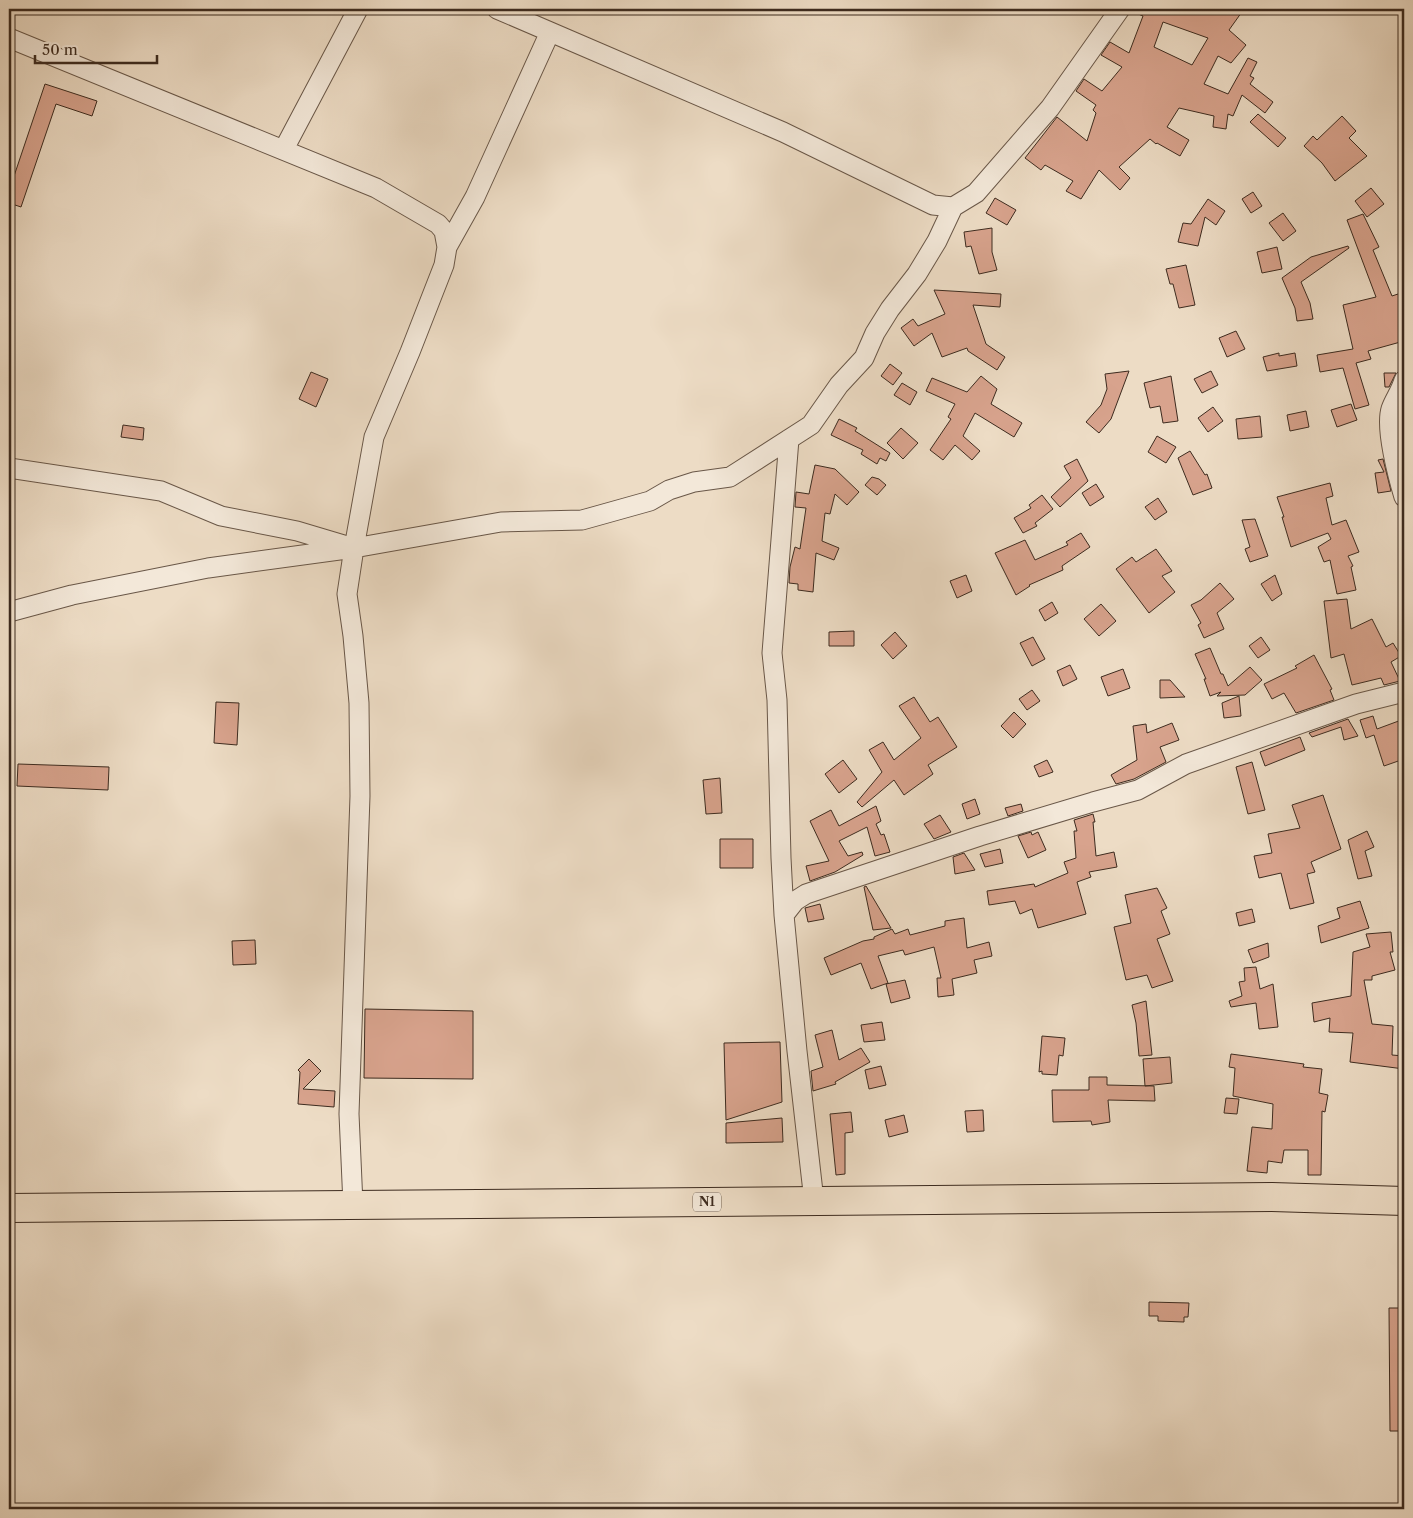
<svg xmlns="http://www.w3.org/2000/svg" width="1413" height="1518" font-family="'Libre Caslon Text',serif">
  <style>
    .building { fill: #d8a38d; stroke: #3d2b1f; fill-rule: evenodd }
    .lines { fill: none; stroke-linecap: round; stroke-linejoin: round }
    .street-casing { stroke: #695748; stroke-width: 21 }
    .highway-casing { stroke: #3d2b1f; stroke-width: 30 }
    .street { stroke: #f3e8d9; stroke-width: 19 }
    .highway { stroke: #eddcc5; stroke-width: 28 }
    .labels { text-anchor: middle; stroke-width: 4.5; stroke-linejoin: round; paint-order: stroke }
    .shield { fill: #f3e8d9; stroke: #746457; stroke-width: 1 }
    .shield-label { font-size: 12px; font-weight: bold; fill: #3d2b1f }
  </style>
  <rect width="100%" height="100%" fill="#eddcc5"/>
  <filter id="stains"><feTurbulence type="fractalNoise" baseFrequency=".004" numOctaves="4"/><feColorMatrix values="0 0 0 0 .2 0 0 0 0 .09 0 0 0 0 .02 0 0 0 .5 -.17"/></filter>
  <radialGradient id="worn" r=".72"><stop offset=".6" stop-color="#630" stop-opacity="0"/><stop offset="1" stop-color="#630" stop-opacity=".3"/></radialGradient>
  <path class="building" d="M1131 9H1244L1229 30 1246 45 1231 63 1218 56 1204 84 1228 94 1248 58 1257 62 1250 76 1254 78 1250 84 1273 102 1265 113 1242 95 1233 116 1228 114 1226 129 1213 127 1214 116 1179 108 1167 127 1189 140 1180 156 1157 143 1156 144 1150 139 1119 167 1130 178 1120 190 1099 170 1081 199 1066 191 1073 181 1045 165 1041 170 1025 158 1057 117 1087 141 1096 113 1093 110 1096 105 1076 91 1084 79 1102 91 1122 67 1101 55 1110 42 1129 53 1143 16 1131 11ZM1163 22 1208 38 1192 65 1154 47Z
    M45 84 97 101 92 116 56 104 21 207 9 203V191Z
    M1258 114 1286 138 1278 147 1250 122Z
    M1342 116 1356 131 1349 138 1367 156 1335 181 1322 163 1304 146 1313 136 1317 140Z
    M1371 188 1384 204 1367 217 1355 201Z
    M1253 192 1262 206 1251 213 1242 199Z
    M995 198 1016 210 1007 225 986 213Z
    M1208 199 1225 211 1216 225 1205 217 1198 246 1178 242 1183 223 1191 224Z
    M1283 213 1296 231 1283 241 1269 223Z
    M1363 214 1379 247 1373 250 1392 296 1404 292V341L1368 351 1371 359 1356 363 1369 405 1355 409 1343 368 1320 372 1317 355 1353 349 1343 305 1376 297 1347 220Z
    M992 228V252L997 270 979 274 971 246 966 247 964 232Z
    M1348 246 1349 248 1301 282 1310 303 1313 319 1297 321 1295 308 1282 278 1311 257Z
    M1277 247 1282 269 1262 273 1257 252Z
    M1186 265 1195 305 1179 308 1173 284H1170L1166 269Z
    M934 290 1001 294 1000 307 973 305 986 344 1005 357 997 370 968 351 967 348 942 357 932 333 914 346 901 328 913 319 918 326 945 314Z
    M1236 331 1245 349 1227 357 1219 338Z
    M1279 353V356L1295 353 1297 366 1267 371 1263 357Z
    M890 364 902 373 893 385 881 376Z
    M1129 371 1111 419 1099 433 1086 422 1101 405 1107 389 1105 374Z
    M1211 371 1218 385 1202 393 1194 379Z
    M311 372 328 379 316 407 299 399Z
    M1384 373H1396L1389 387H1385Z
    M981 376 997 389 991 404 1022 423 1014 437 975 413 963 436 980 451 972 460 955 445 943 460 930 450 951 419 948 417 955 404 926 391 932 378 967 392Z
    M1171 376 1178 421 1163 423 1160 406 1150 408 1144 383Z
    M902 383 917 392 910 405 894 395Z
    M1351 404 1357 420 1337 427 1331 410Z
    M1213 407 1223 421 1208 432 1198 418Z
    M1306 411 1309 427 1290 431 1287 415Z
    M1260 416 1262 437 1238 439 1236 419Z
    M839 419 857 428 855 431 890 453 886 461 880 458 877 464 861 454 863 450 831 435Z
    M123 425 144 428 143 440 121 437Z
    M901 428 918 443 903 459 887 443Z
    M1157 436 1176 447 1166 463 1148 452Z
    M1190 451 1205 475 1207 474 1212 488 1193 495 1178 458Z
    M1077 459 1088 481 1060 507 1051 497 1071 478 1064 466Z
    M1383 459 1391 491 1378 493 1375 473 1384 472 1378 460Z
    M815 465 835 469 859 492 847 505 835 494 830 514 825 513 822 541 839 548 834 560 816 553 813 592 798 590V584L789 583 790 567 795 547 800 549 806 508 795 507 796 492 809 494Z
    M872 477 879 479 886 485 877 495 865 485Z
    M1330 483 1333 496 1326 498 1332 525 1346 520 1359 552 1348 556 1353 566 1351 567 1356 590 1337 594 1330 560 1324 562 1318 547 1331 539 1328 533 1291 547 1282 517H1284L1277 497Z
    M1096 484 1104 497 1090 506 1082 493Z
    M1042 495 1053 509 1035 523 1037 526 1023 533 1014 518 1031 508 1029 505Z
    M1158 498 1167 512 1155 520 1145 507Z
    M1255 519 1268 556 1250 562 1245 549 1250 547 1242 520Z
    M1081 533 1090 547 1062 566 1063 570 1029 585 1030 586 1016 595 995 553 1025 540 1035 560 1068 545 1066 542Z
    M1156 549 1172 571 1162 576 1175 592 1149 613 1116 569 1132 557 1136 562Z
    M966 575 972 591 957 598 950 581Z
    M1275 575 1282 594 1272 601 1261 584Z
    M1220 583 1234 599 1217 613 1224 629 1204 638 1198 625 1201 623 1191 605 1201 600Z
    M1347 599 1351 629 1372 619 1386 647 1393 643 1401 656 1391 662 1400 681 1384 685 1381 678 1352 685 1344 654 1331 658 1324 601Z
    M1052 602 1058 613 1045 621 1039 610Z
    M1101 604 1116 621 1099 636 1084 619Z
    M854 631V646H829V632Z
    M895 632 907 646 893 659 881 645Z
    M1033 637 1045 659 1032 666 1020 643Z
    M1261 637 1270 650 1258 658 1249 646Z
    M1210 648 1221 674H1223L1228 686 1250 667 1262 680 1245 695 1217 696 1221 692 1210 696 1204 679H1206L1195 654Z
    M1314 655 1332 689 1330 690 1334 700 1296 713 1284 693 1272 699 1264 684 1297 668 1295 666Z
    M1070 665 1077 679 1063 686 1057 671Z
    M1123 669 1130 688 1108 696 1101 677Z
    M1160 680H1170L1185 697 1160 698Z
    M1032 690 1040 701 1027 710 1019 699Z
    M1239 696 1241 716 1224 718 1222 703Z
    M914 697 930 722 938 717 957 747 928 765 933 774 904 795 894 780 862 807 857 802 882 772 869 750 883 742 894 760 921 738 899 706Z
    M216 702 239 703 237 745 214 743Z
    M1014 712 1026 724 1013 738 1001 726Z
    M1373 716 1377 729 1404 719V759L1384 766 1374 735 1366 738 1360 720Z
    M1348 719 1358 736 1344 740 1341 727 1312 737 1309 733Z
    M1172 723 1179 740 1160 747 1166 762 1134 779 1116 784 1111 775 1137 760 1133 726 1146 724 1147 733Z
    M1300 737 1305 750 1265 766 1260 752Z
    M843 760 857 779 839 793 825 774Z
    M1047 760 1053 772 1039 777 1034 766Z
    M1252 762 1265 810 1248 814 1236 767Z
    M18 764 109 767 108 790 17 786Z
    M720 778 722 813 706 814 703 780Z
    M1323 795 1341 849 1311 862 1315 872 1307 874 1314 903 1290 909 1281 873 1259 878 1254 856 1272 853 1268 834 1300 828 1292 805Z
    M975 799 980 814 967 819 962 804Z
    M1021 804 1023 811 1008 816 1005 808Z
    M876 806 881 821 876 824 881 835 884 834 890 852 875 856 867 827 839 841 848 856 862 852 863 855 835 872 810 881 806 866 829 861 810 821 831 810 839 826Z
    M1093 814 1095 822H1093L1096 856 1114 852 1117 867 1089 872 1091 877 1077 882 1086 914 1038 928 1032 909 1020 914 1015 901 989 905 987 891 1034 884 1035 887 1068 873 1064 862 1076 858 1074 831H1077L1074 820Z
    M940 815 951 832 934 839 924 824Z
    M1367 831 1374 847 1365 851 1372 876 1358 879 1348 840Z
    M1031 832 1032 835 1038 832 1046 850 1028 858 1018 836Z
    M720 839H753V868H720Z
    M1000 849 1003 863 985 867 980 854Z
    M964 853 975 870 955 874 953 857Z
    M866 886 891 928 873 930 864 887Z
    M1157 888 1167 908 1161 911 1170 934 1157 939 1173 981 1152 988 1147 975 1126 980 1114 927 1131 923 1125 895Z
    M1360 901 1369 928 1321 943 1318 926 1340 918 1337 908Z
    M820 904 824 919 808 922 805 908Z
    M1252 909 1255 922 1239 926 1236 913Z
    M964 918 967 948 989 942 992 956 974 960 977 973 952 979 954 995 938 997 937 978H941L934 947 905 955 903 950 878 956 888 983 871 989 861 963 831 975 824 958 863 941 874 939V937L892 929 895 934 908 929 910 935 945 926V921Z
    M1391 932 1393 952H1390L1395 970 1372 976V980H1364L1372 1024 1393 1026 1392 1055 1404 1056V1069L1350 1062 1353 1033 1329 1032 1330 1018 1314 1022 1312 1003 1351 996 1353 952 1370 947 1366 934Z
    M255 940 256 964 233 965 232 941Z
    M1268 943 1269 957 1253 963 1248 950Z
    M1256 967 1260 989 1273 984 1278 1027 1259 1029 1256 1003 1231 1007 1229 1001 1242 996 1239 982 1245 981 1244 968Z
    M905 980 910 998 891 1003 886 984Z
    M1146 1001 1152 1055 1139 1056 1136 1023 1132 1005Z
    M365 1009 473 1011V1079L364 1078Z
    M882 1022 885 1040 864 1042 861 1025Z
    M832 1030 839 1060 861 1048 870 1062 835 1082 836 1084 813 1091 811 1071 823 1067 815 1035Z
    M1042 1036 1065 1038 1063 1056 1059 1055 1057 1075 1042 1074V1071L1039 1072Z
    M780 1042 782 1102 726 1120 724 1043Z
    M1231 1054 1304 1064 1303 1067 1322 1069 1319 1093 1328 1095 1325 1112 1322 1111 1321 1175H1308V1150H1284L1282 1163 1268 1161 1267 1173 1247 1171 1252 1127 1272 1129 1273 1104 1233 1096 1235 1068 1229 1067Z
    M1170 1057 1172 1083 1145 1086 1143 1059Z
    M309 1059 321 1071 303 1089 335 1091 334 1107 298 1104 300 1072 298 1070Z
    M881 1066 886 1085 869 1089 865 1070Z
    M1089 1077H1107V1085L1154 1086 1155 1101 1108 1100 1110 1122 1092 1125 1091 1121 1053 1122 1052 1090H1089Z
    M1226 1098 1239 1099 1237 1114 1224 1113Z
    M983 1110 984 1131 967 1132 965 1111Z
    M851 1112 853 1132 845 1133V1174L836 1175 830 1114Z
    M904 1115 908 1132 889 1137 885 1120Z
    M782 1118 783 1142 726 1143V1123Z
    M1149 1302 1189 1303 1188 1317H1184V1322L1158 1321V1316H1149Z
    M1389 1308H1404V1431H1390Z"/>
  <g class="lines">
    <g class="street-casing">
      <path id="street" d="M497 9 783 132 933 205 953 207 976 193 1050 108 1120 9
        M9 38 376 188 438 224 444 231 447 247 444 265 410 352 374 437 354 548
        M284 149 358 9
        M447 247 475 197 550 32
        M1404 380C1401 391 1394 400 1391 409 1385 428 1398 477 1404 497
        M9 468 161 491 221 516 297 531 354 548 501 522 582 520 650 501 669 490 694 482 730 477 811 425 839 385 864 358 875 333 890 309 917 274 937 241 953 207
        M9 612 72 595 208 568 354 548 347 594 353 636 359 703 360 796 349 1114 353 1205
        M784 915 781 858 777 700 772 653 789 439
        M814 1201 797 1051 784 915 795 901 806 894 980 836 1093 802 1138 790 1186 764 1356 704 1404 692"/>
    </g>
    <g class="highway-casing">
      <path id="highway" d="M9 1208 1272 1197 1404 1201"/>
    </g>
    <use href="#street" class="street"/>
    <use href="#highway" class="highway"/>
  </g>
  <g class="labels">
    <rect class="shield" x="693" y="1192.5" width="28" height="19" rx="4"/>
    <g class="shield-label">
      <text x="707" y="1206">N1</text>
    </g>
  </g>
  <rect width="1413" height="1518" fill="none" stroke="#eddcc5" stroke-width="30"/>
  <rect x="10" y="10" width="1393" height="1498" fill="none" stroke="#3d2b1f" stroke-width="2.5"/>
  <rect x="15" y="15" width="1383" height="1488" fill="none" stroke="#3d2b1f"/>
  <path d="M35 55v8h122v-8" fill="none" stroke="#3d2b1f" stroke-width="2.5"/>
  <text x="42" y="55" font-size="15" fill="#3d2b1f" stroke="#f3e8d9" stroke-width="4" paint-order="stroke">50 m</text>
  <rect width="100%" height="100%" filter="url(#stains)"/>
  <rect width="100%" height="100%" fill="url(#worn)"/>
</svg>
